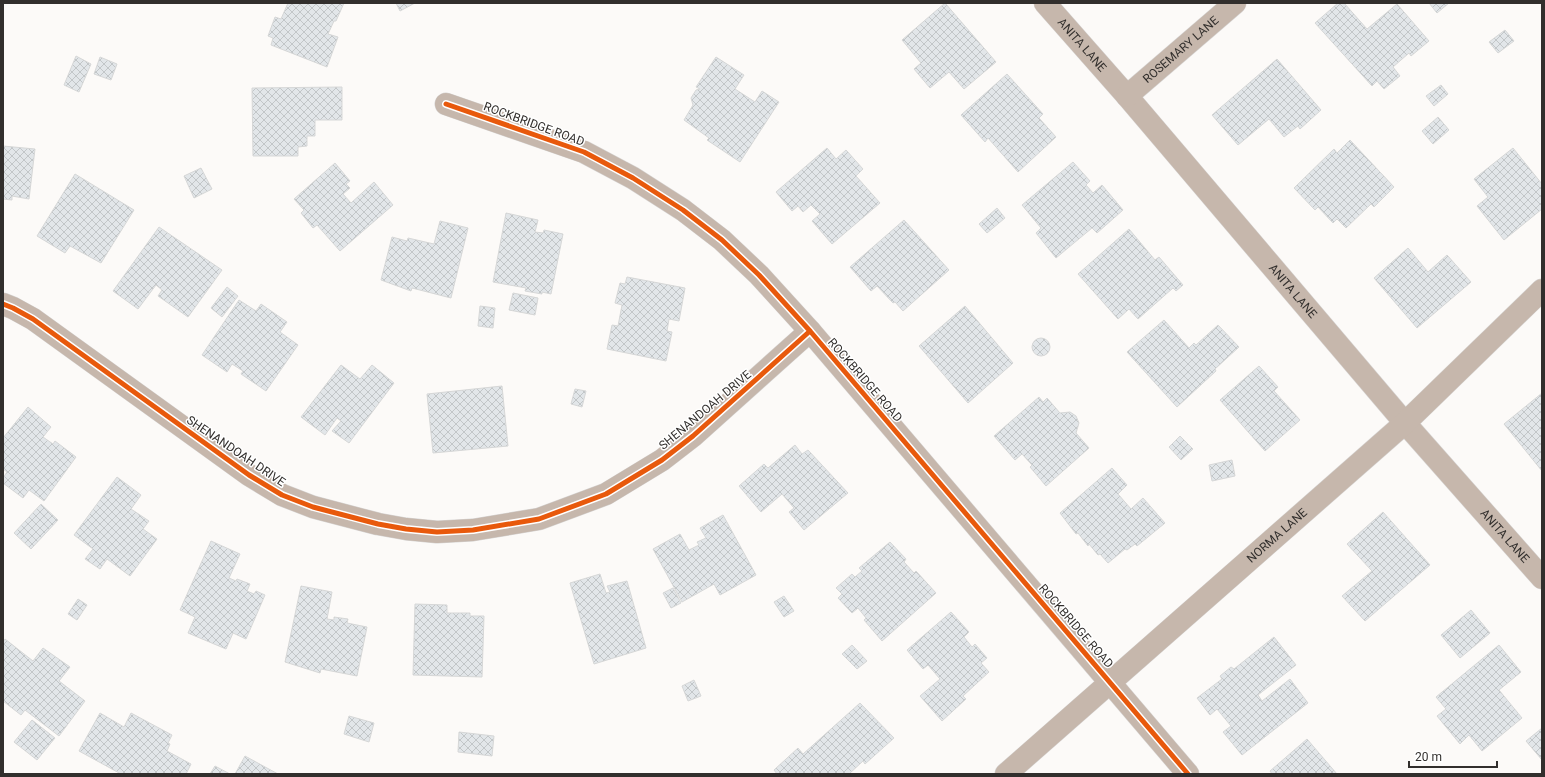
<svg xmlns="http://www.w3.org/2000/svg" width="1545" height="777" font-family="Roboto,sans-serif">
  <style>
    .building { fill: url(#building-cross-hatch); stroke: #d6d7d7 }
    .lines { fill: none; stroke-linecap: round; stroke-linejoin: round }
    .minor-casing { stroke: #d7d5d4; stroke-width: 23 }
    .minor { stroke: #c6b7ac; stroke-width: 22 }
    .cycleway-casing { stroke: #fff; stroke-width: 8 }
    .cycleway { stroke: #e8590c; stroke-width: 5 }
    .labels { text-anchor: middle; stroke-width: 3; stroke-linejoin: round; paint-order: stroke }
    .street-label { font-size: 12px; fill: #322f2d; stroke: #fff }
  </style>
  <defs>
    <pattern id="building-cross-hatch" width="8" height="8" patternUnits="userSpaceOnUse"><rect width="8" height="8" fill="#e2e6e9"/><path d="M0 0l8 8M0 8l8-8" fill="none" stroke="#c2c6c8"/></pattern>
  </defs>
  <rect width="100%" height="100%" fill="#fcfaf8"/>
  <path class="building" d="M288 3H344L336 21H334L328 34 338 37 327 67 271 45 273 38 268 36 275 17 281 19Z
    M396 3H415L400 11Z
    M945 3 996 62 964 89 949 72 930 88 914 69 921 63 902 40Z
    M1338 3H1344L1367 29 1397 4 1429 41 1411 56 1409 53 1393 67 1400 76 1384 89 1377 81 1372 86 1315 23Z
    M1429 3H1449L1437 13Z
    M1505 30 1514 41 1498 53 1489 42Z
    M76 56 91 64 79 92 64 85Z
    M100 57 117 64 111 80 94 74Z
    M716 57 744 75 735 89 755 102 762 91 779 102 740 162 707 140 709 138 684 120 693 105 691 98 696 90 700 89 696 87Z
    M1277 59 1321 110 1300 129 1298 126 1284 137 1269 119 1238 145 1212 115Z
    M1007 74 1043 114 1039 118 1056 137 1018 172 988 138 985 142 961 115Z
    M1441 85 1448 94 1434 106 1426 96Z
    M342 87V120H315V136H307V146L298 147V156H253L252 88Z
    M1438 117 1449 130 1433 144 1422 131Z
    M1350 140 1394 187 1374 207 1371 204 1346 228 1337 219 1333 223 1318 207 1315 210 1294 188 1334 149 1337 153Z
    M3 146 35 149 29 199 12 196V200L3 199Z
    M827 148 836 159 846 150 863 169 856 176 880 203 832 244 812 221 820 214 811 205 803 212 798 206 792 211 776 192Z
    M1513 148 1542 184V209L1504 240 1477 206 1488 197 1474 179Z
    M1073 162 1090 181 1086 185 1093 193 1102 185 1123 210 1097 233 1092 228 1056 258 1036 233 1041 228 1022 205Z
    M335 163 350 181 346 184 350 188 343 194 351 203 374 182 393 205 340 251 317 225 313 228 301 213 304 210 294 199Z
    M201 168 212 189 194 198 184 176Z
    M75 174 134 210 101 263 70 246 65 253 37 236Z
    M997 208 1005 218 987 233 979 224Z
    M506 213 538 220 535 232 543 233 544 230 563 234 551 294 542 292V294L525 291 526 288 493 282Z
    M904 220 949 270 903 311 895 302 893 303 877 286 871 291 850 267Z
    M440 221 468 228 451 298 412 288 411 291 381 280 392 237 407 241 408 238 434 244Z
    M159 227 222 270 188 317 158 296 162 290 156 285 138 309 113 291Z
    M1129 229 1155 260 1159 257 1183 285 1176 291 1173 288 1138 319 1129 309 1118 319 1078 274Z
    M1408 248 1428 272 1447 255 1471 282 1417 328 1374 278Z
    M627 277 685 288 679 321 669 319 667 331 672 332 666 361 607 349 612 325 618 326 622 305 615 303 620 283 625 284Z
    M227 287 238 296 222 317 211 308Z
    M513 293 538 298 535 315 509 310Z
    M239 300 256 311 261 304 287 322 280 332 298 345 266 391 241 374 243 371 232 364 227 372 202 355Z
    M480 306 495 308 493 328 478 326Z
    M965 306 1013 363 968 403 919 346Z
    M1164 320 1189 348 1194 343 1196 345 1218 325 1239 347 1215 369 1216 371 1177 407 1127 352Z
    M1032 347a9 9 0 1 1 18 0a9 9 0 1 1-18 0Z
    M341 365 360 379 372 365 394 383 349 443 332 431 341 421 337 418 325 435 301 417Z
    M1259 366 1278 387 1274 391 1300 420 1265 451 1220 400Z
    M502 386 508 446 433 453 427 394Z
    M575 389 586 391 582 407 571 404Z
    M1542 393V471L1504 424Z
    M1039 397 1043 402 1047 398 1060 413 1070 412 1076 416 1079 423 1076 433 1089 448 1046 486 1030 467 1032 465 1022 454 1015 460 994 436Z
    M28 407 51 427 43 437 53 444 55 441 76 457 44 501 29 490 23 498 3 483V478L7 472 3 469V438Z
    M1180 436 1193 449 1181 460 1169 447Z
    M795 445 802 454 808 450 848 493 804 530 789 512 794 508 782 494 761 512 739 486 764 464 768 468Z
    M1232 460 1235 476 1212 481 1209 465Z
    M1112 468 1127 485 1118 494 1131 509 1143 498 1165 523 1137 546 1135 544 1127 550 1125 549 1108 563 1100 554 1098 555 1089 544 1088 546 1078 533 1076 534 1060 513Z
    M117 477 141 495 131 509 149 521 143 529 157 539 130 576 107 559 100 569 85 559 93 549 74 535Z
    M41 504 58 520 31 549 14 533Z
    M1383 512 1430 565 1365 621 1342 596 1372 571 1347 544Z
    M723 515 756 575 720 595 714 584 682 602 653 549 680 534 689 550 699 545 697 542 706 538 700 528Z
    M211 541 240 554 229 578 236 581 237 579 250 584 247 591 254 594 256 591 265 595 246 639 233 633 226 649 188 633 195 617 180 610Z
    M890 542 906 559 904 562 914 573 916 571 936 593 882 641 864 620 866 618 858 608 852 613 838 598 842 594 836 588 852 574 855 577 862 571 859 568Z
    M600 574 606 593 610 592 607 586 627 581 646 648 594 664 570 583Z
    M301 586 332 592 327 619 334 620V617L348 619 347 623 367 627 357 676 321 669 320 673 285 662Z
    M673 588 681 603 671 608 663 593Z
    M784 596 794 611 784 617 774 602Z
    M78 599 87 605 77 620 68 614Z
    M415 604 447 605V613H470V616H484L482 677 413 675Z
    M1471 610 1490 633 1460 658 1441 635Z
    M951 612 969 632 964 637 972 647 975 644 987 658 981 663 989 672 963 696 966 699 942 721 920 696 940 679 928 665 923 669 907 650Z
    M1274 637 1296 665 1258 695 1262 701 1290 679 1308 703 1242 755 1223 732 1231 726 1217 709 1210 715 1197 698 1222 679 1220 676 1231 667 1234 669Z
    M5 639 33 661 43 648 70 667 59 681 85 701 59 736 25 710 21 715 3 701V642Z
    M852 645 867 661 857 669 842 654Z
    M1499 645 1521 672 1499 690 1522 718 1482 751 1469 735 1460 744 1437 716 1446 709 1436 697Z
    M694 680 701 696 688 701 682 686Z
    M860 703 894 738 865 764 863 761 849 774H777L774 770 798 748 803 754Z
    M100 713 124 727 131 713 172 735 168 743 170 744 167 751 191 764 186 774H121L79 751Z
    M349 716 374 723 369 742 344 734Z
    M32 720 55 738 37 760 14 742Z
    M1542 728V760L1526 741Z
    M459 732 494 736 492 756 458 752Z
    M1307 739 1337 774H1272L1270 771Z
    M245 756 278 774H235Z
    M215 766 230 774H210Z"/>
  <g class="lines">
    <g class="minor-casing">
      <g id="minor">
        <path id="s1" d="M1045 3 1127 96 1405 423 1542 578"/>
        <path id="s2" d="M1127 96 1235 3"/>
        <path d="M446 104 584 152 633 178 683 210 722 240 759 275 810 331 1188 774"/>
        <path d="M3 304 13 308 33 319 249 475 282 495 313 507 378 524 406 529 437 532 473 530 539 519 606 494 662 460 693 436 810 331"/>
        <path id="s3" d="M1006 774 1405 423 1542 290"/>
      </g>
    </g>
    <use href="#minor" class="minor"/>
    <g class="cycleway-casing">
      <path id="cycleway" d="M446 104 584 152 633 178 683 210 722 240 759 275 810 331 1188 774
        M3 304 13 308 33 319 249 475 282 495 313 507 378 524 406 529 437 532 473 530 539 519 606 494 662 460 693 436 810 331"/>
    </g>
    <use href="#cycleway" class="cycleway"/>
  </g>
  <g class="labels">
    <g class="street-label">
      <text dy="4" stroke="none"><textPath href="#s1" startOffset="56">ANITA LANE</textPath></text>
      <text dy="4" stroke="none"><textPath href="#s2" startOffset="71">ROSEMARY LANE</textPath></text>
      <text transform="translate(534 124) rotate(20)" y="4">ROCKBRIDGE ROAD</text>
      <text dy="4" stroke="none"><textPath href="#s1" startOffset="380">ANITA LANE</textPath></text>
      <text transform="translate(865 380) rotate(49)" y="4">ROCKBRIDGE ROAD</text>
      <text transform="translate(705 410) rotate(-40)" y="4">SHENANDOAH DRIVE</text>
      <text transform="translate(236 451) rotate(34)" y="4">SHENANDOAH DRIVE</text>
      <text dy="4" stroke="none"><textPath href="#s3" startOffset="361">NORMA LANE</textPath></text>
      <text dy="4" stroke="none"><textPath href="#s1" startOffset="704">ANITA LANE</textPath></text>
      <text transform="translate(1076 626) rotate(49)" y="4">ROCKBRIDGE ROAD</text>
    </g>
  </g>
  <rect width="1545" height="777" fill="none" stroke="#322f2d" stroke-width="8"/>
  <path d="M1409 761v6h88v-6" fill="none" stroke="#322f2d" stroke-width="2"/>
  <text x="1415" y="761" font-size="12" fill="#322f2d" stroke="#ffffff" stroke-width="3" paint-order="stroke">20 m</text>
</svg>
